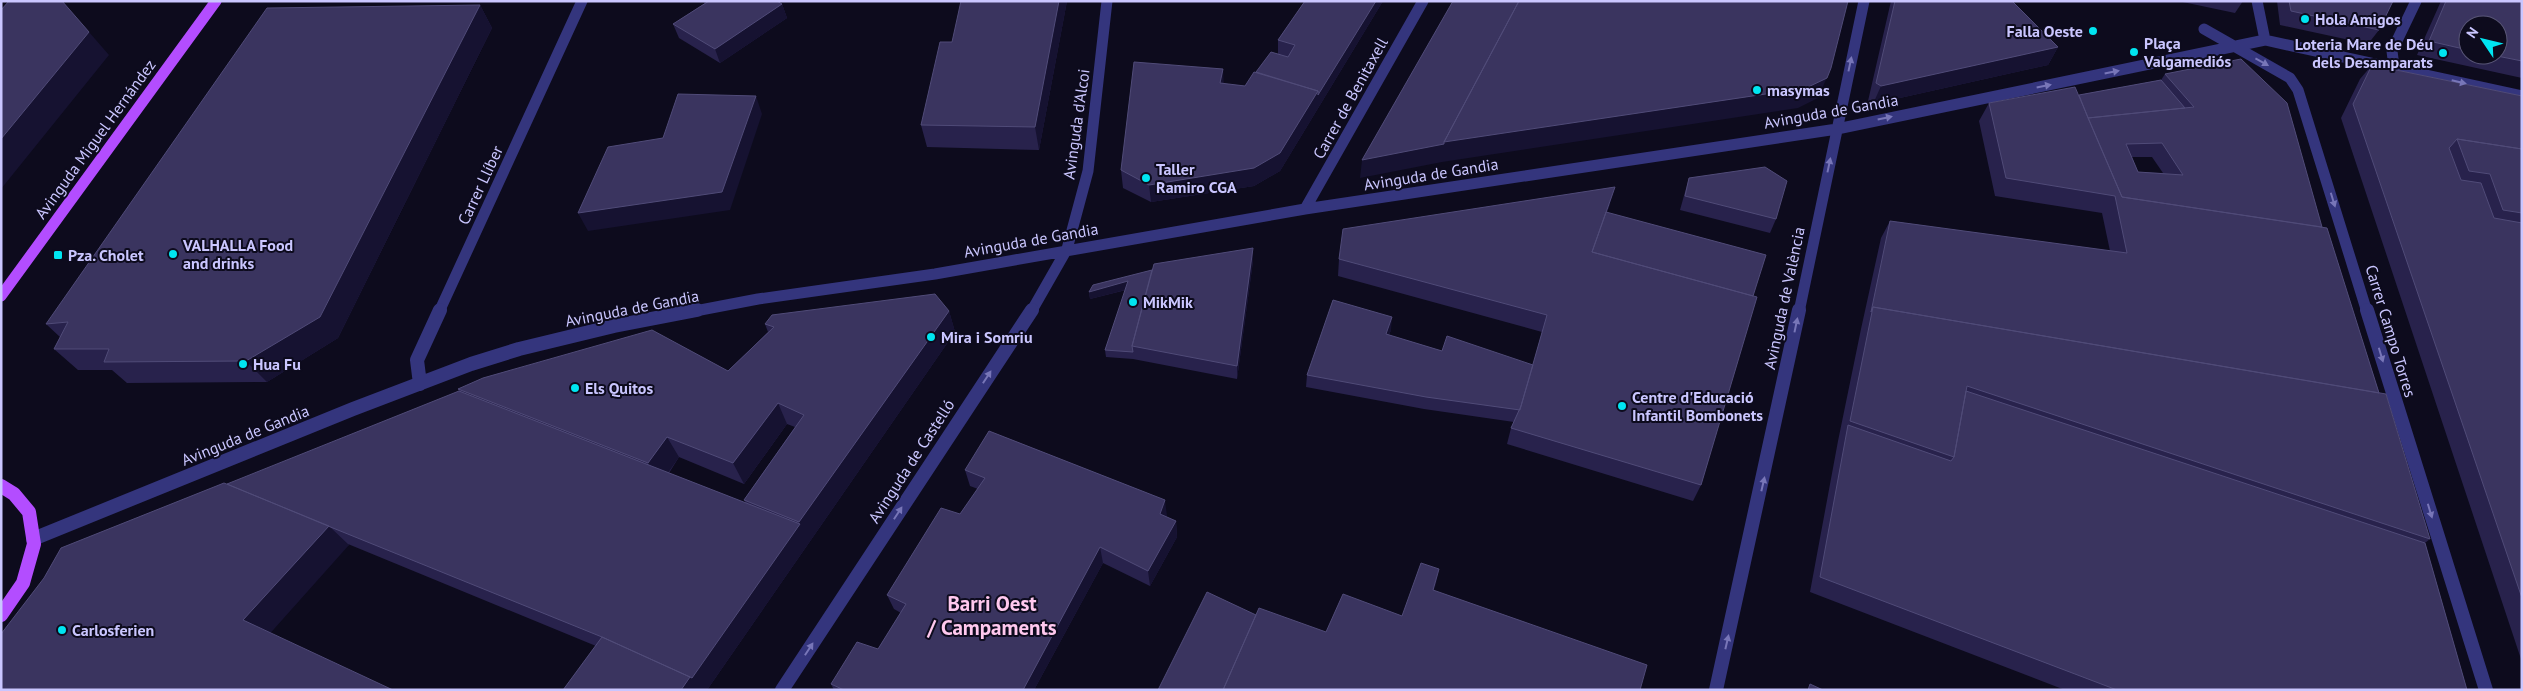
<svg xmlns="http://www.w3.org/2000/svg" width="2523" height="691" font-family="'PT Sans',sans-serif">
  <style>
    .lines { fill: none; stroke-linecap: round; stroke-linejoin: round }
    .minor-far1 { stroke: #34357d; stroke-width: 11 }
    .minor { stroke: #34357d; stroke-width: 14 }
    .major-far1 { stroke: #b34dff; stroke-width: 11 }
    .major { stroke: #b34dff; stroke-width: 14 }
    .wall { fill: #28224c; fill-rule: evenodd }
    .shaded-wall { fill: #161231 }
    .building { fill: #3a345f; stroke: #504b78; fill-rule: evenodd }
    .oneway { fill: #7876b8 }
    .poi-dot { fill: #00e5f1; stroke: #0d0b1d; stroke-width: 2 }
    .labels { text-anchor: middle; stroke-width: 4; stroke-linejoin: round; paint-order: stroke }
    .poi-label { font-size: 16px; font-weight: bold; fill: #cac6ff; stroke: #0d0b1d; text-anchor: start }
    .street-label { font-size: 16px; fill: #cac6ff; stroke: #0d0b1d }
    .district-label { font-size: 21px; font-weight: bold; fill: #ffc8ee; stroke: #0d0b1d }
  </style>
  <rect width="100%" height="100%" fill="#0d0b1d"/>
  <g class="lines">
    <path class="minor-far1" d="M2257 1 2265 40
      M2204 29 2290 78 2298 90 2367 312
      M2394 67 2392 51 2416 1
      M1305 209 1423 1
      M439 312 582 1
      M690 312 758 299 935 274 1305 209 1837 129 2265 40 2522 96
      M1031 312 1067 249 1088 171 1107 1
      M1799 312 1864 1"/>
    <path class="minor" d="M2367 310 2486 690
      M420 384 417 360 440 310
      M33 539 353 409 471 364 519 349 614 326 697 310
      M782 690 1032 310
      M1716 690 1799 310"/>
    <path class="major-far1" d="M1 296 216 1"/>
    <path class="major" d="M1 486 14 494 29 512 34 544 23 583 1 615"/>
  </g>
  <path class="wall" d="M702 1H777L782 4 787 18 720 63 679 38 673 24 705 3Z
    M1067 1 1039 150 927 147 921 125 952 42Z
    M1144 1H1227V2Z
    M1305 1H1383L1280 171 1254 186 1151 202 1123 188 1121 170 1223 69V84L1245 86 1256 72 1278 54V40Z
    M1891 1H2012L2058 47 2048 65 1873 104 1868 101Z
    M2178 1H2243L2235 13Z
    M2277 1H2393L2379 30 2368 44 2280 25Z
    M2441 1H2522V78L2417 55ZM2468 25 2498 55H2468Z
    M480 5 492 28 338 338 267 382 127 383 112 370H78L54 349 60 337 46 324Z
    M2372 65 2522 96V662L2341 118 2360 79Z
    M2165 74 2322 227 2430 539 2425 543 2467 690H2065L1810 592 1838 441 1861 329 1881 238 1890 221 2110 251 2102 213 1995 196 1979 121 1989 103 2079 95 2161 80ZM2132 157H2152L2163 173 2138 172Z
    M1689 178 1776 219 1770 233 1680 210 1685 192Z
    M1610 204 1607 212 1753 296 1701 485 1693 501 1507 444 1511 428 1514 422 1424 409 1306 387 1307 375 1391 330 1389 335 1442 351 1533 365 1542 332 1338 276 1339 259Z
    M1253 261 1237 379 1133 359 1106 357 1105 350 1126 290 1090 299 1089 292Z
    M949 311 955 332 707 690H563L596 646 348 544 349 545 1 690 459 391 458 389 728 371 768 332 765 324ZM787 424 795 427 744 500 746 503 669 473 679 457 744 484Z
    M965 470 1167 516 1166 517 1176 521 1177 537 1150 586 1103 563 1034 690H834L831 684 878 649 901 613 894 609 887 595 960 514 978 489 970 486Z"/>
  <path class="shaded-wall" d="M1059 1H1067L1039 150 1035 127Z
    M1376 1H1383L1280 171 1254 186 1151 202 1149 185 1318 91Z
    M782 4 787 18 720 63 715 49Z
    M480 5 492 28 338 338 267 382 246 361Z
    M89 32 109 55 1 189V139Z
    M2058 47 2048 65 1873 104 1881 86Z
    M1831 68 1818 98 1798 108 1442 162 1360 178 1362 160 1444 142Z
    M1223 69 1224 87 1220 83Z
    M756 96 762 114 730 210 588 231 578 213Z
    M1615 187 1610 204 1592 256H1591Z
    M1253 248V261L1237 379V366Z
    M1128 281 1129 289 1090 299 1089 292Z
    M949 311 955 332 707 690H681L800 524 799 522Z
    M1392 317 1391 330 1384 347 1386 334Z
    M778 403 787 424 744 484 733 463Z
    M667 437 679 457 661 483 648 463Z
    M1165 500 1167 516 1161 529 1160 514Z
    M1176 521 1177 537 1150 586 1148 571Z
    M329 526 349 545 266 638 243 620Z
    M1100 547 1103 563 1034 690H1023Z
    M1439 569 1436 584 1429 605 1433 590Z"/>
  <path class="building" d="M9 1H62L89 32 1 139V10Z
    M709 1H777L782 4 715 49 673 24Z
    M961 1H1059L1035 127 921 125 940 42H952Z
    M1305 1H1376L1318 95V91L1256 72 1271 52 1288 57 1295 45 1278 40Z
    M1453 1H1519L1444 142V144L1362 160Z
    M1519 1H1848L1831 68 1827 78 1806 88 1444 142Z
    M1895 1H2012L2058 47 1881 86 1876 83Z
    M2289 1H2393L2379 30 2291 11Z
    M2446 1H2522V61L2492 55H2498V25H2468V50L2429 41Z
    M480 5 320 317 246 361 104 362 109 349H54L68 322 46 324 267 8Z
    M2241 59 2287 103 2322 227 2122 197 2088 118 2194 107 2165 74ZM2162 143 2183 175 2138 172 2126 144Z
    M1134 62 1223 69 1220 83 1245 86 1254 72 1318 91 1280 153 1254 168 1149 185 1121 170Z
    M2372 65 2522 96V149L2457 139 2449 148 2461 180 2481 183 2494 218 2522 223V598L2353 104Z
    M2161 80 2185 108 2088 118 2079 95Z
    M2075 87 2122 197 2327 228 2379 393 1873 307 1871 312 1890 221 2127 253 2115 196 2006 178 1989 103Z
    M678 94 756 96 722 192 578 213 608 147 663 138Z
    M2457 139 2522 149V213L2503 210 2490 174 2469 171Z
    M1765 167 1787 181 1776 219 1685 196 1689 178Z
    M1615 187 1592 252 1757 297 1701 485 1511 428 1521 406 1547 315 1339 259 1343 229Z
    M1606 212 1766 255 1753 296 1592 252Z
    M1253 248 1237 366 1132 346 1154 264Z
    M1152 270 1132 346 1133 352 1105 350 1128 281 1089 292 1093 285Z
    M935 294 949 311 799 522 744 500 804 415 778 403 733 463 667 437 648 463 458 389 483 378 652 330 728 371 774 327 765 324 772 315Z
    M1333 300 1392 317 1386 334 1442 351 1447 336 1533 365 1521 406 1520 410 1426 397 1307 375Z
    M1873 307 2386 394 2430 539 1967 386 1954 457 1850 421Z
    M459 391 800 524 692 678 690 677 602 637 328 526 227 484Z
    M1966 391 2425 543 2467 690H2117L1820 577 1848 425 1951 461 1954 457Z
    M989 431 1165 500 1160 514 1176 521 1148 571 1100 547 1023 690H844L831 684 857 642 878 649 906 604 887 595 941 508 960 514 985 478 965 470Z
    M224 483 329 526 243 620 393 690H1V634L44 578 61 548Z
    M1421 563 1439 569 1433 590 1647 665 1640 690H1223L1259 608 1326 632 1343 594 1402 616Z
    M1207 592 1256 615 1223 690H1158Z
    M602 637 690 677 681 690H563Z
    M1810 684 1823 690H1808Z"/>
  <defs><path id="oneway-solid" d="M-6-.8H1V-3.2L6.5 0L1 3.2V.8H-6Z" transform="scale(1.25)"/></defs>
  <g class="oneway">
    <use href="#oneway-solid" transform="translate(2262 62) rotate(29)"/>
    <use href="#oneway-solid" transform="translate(1850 64) rotate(-78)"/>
    <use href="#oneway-solid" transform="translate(2112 72) rotate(-11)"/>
    <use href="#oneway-solid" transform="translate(2459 82) rotate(13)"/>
    <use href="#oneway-solid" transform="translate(2044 86) rotate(-11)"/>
    <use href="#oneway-solid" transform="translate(1885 118) rotate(-12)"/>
    <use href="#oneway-solid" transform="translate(1829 165) rotate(-78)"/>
    <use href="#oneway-solid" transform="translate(2333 200) rotate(73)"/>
    <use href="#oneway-solid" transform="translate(1796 325) rotate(-78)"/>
    <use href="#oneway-solid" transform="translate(2381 355) rotate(73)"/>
    <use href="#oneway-solid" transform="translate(987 377) rotate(-57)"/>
    <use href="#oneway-solid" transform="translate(1763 484) rotate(-77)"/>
    <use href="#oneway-solid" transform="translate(2430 511) rotate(73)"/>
    <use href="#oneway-solid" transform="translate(898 513) rotate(-57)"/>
    <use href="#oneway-solid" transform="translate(1727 642) rotate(-77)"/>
    <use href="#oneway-solid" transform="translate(809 649) rotate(-57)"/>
  </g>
  <g class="poi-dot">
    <circle cx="2305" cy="19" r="5"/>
    <circle cx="2093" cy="31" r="5"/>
    <circle cx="2134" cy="52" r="5"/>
    <circle cx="2443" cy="53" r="5"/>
    <circle cx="1757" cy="90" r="5"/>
    <circle cx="1146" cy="178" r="5"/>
    <circle cx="173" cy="254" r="5"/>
    <rect x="53" y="250" width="10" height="10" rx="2.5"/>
    <circle cx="1133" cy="302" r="5"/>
    <circle cx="931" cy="337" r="5"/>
    <circle cx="243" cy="364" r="5"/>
    <circle cx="575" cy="388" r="5"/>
    <circle cx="1622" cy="406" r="5"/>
    <circle cx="62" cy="630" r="5"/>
  </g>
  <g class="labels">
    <g class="poi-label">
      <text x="2315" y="25">Hola Amigos</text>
      <text x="2083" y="37" text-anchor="end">Falla Oeste</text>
      <text x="2144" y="49">Plaça<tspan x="2144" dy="18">Valgamediós</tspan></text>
      <text x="2433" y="50" text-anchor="end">Loteria Mare de Déu<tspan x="2433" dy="18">dels Desamparats</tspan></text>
      <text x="1767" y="96">masymas</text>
      <text x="1156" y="175">Taller<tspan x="1156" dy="18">Ramiro CGA</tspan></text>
      <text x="183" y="251">VALHALLA Food<tspan x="183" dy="18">and drinks</tspan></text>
      <text x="68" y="261">Pza. Cholet</text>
      <text x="1143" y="308">MikMik</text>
      <text x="941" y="343">Mira i Somriu</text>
      <text x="253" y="370">Hua Fu</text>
      <text x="585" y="394">Els Quitos</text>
      <text x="1632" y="403">Centre d'Educació<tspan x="1632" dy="18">Infantil Bombonets</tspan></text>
      <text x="72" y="636">Carlosferien</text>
    </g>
    <g class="street-label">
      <text transform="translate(1350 98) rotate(-61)" y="6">Carrer de Benitaxell</text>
      <text transform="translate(1831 111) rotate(-10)" y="6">Avinguda de Gandia</text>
      <text transform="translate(1076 124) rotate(-82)" y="6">Avinguda d'Alcoi</text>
      <text transform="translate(95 139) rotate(-54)" y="6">Avinguda Miguel Hernández</text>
      <text transform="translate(1431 174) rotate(-9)" y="6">Avinguda de Gandia</text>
      <text transform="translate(480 185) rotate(-65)" y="6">Carrer Llíber</text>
      <text transform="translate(1031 240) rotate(-10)" y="6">Avinguda de Gandia</text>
      <text transform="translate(1784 298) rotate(-78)" y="6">Avinguda de València</text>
      <text transform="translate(632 308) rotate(-11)" y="6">Avinguda de Gandia</text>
      <text transform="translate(2391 331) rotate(73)" y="6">Carrer Campo Torres</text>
      <text transform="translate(245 435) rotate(-22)" y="6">Avinguda de Gandia</text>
      <text transform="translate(911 461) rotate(-57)" y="6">Avinguda de Castelló</text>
    </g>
    <g class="district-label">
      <text x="992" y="611">Barri Oest<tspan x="992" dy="24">/ Campaments</tspan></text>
    </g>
  </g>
  <rect width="2523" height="691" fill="none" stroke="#cac6ff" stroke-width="5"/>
  <g transform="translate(2483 40) rotate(305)"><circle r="24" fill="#0d0b1d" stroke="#595677"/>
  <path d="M0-4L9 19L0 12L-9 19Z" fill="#00e5f1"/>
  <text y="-8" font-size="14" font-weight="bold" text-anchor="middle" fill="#cac6ff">N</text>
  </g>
</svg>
